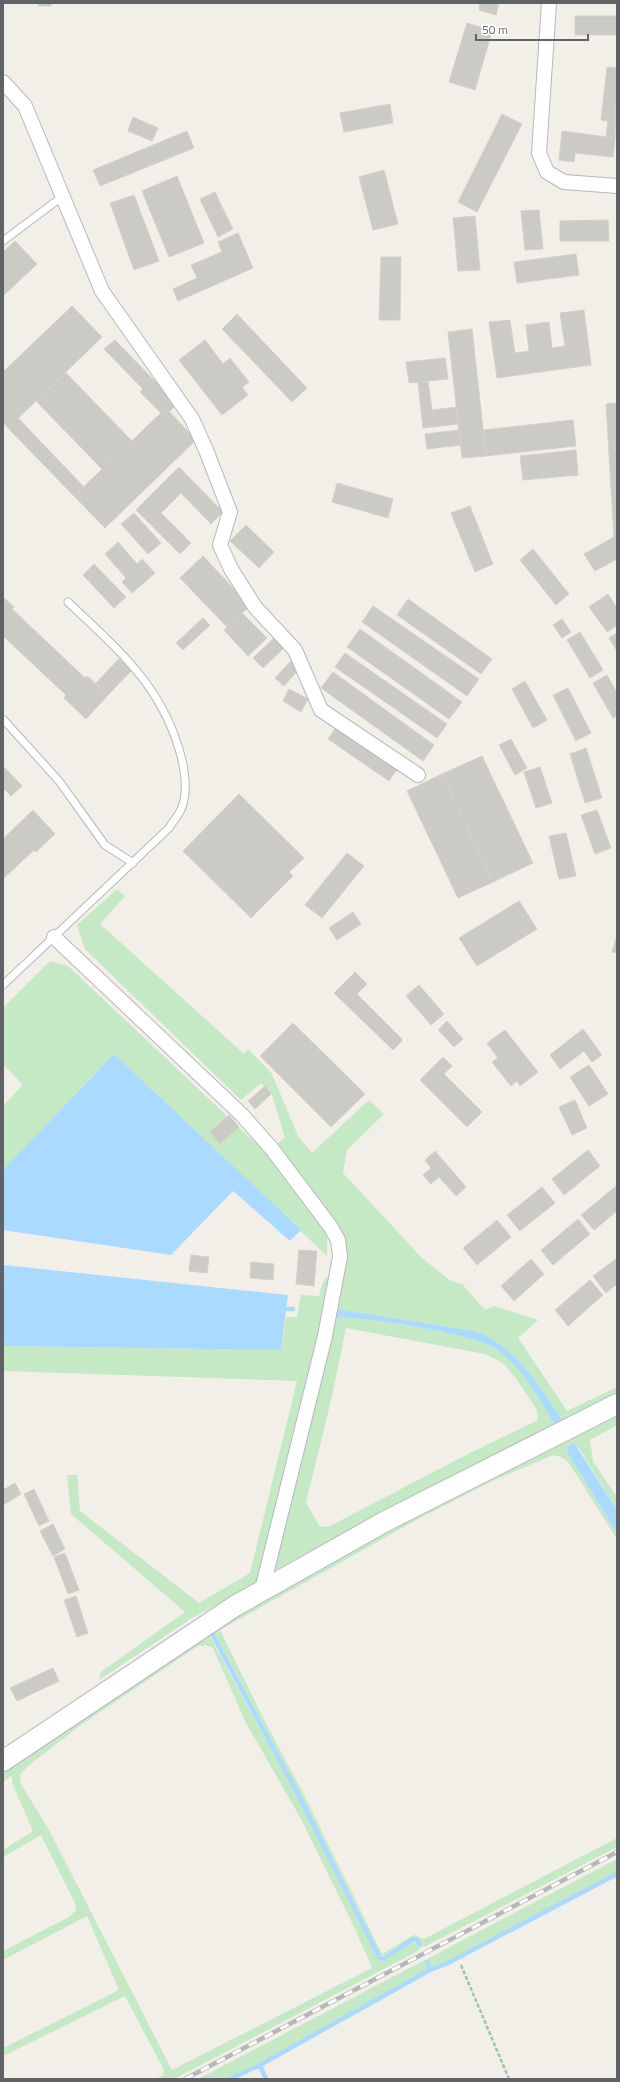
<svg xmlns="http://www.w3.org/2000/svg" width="620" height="2082" font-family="'Titillium Web',sans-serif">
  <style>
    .green { fill: #c5e8c5; fill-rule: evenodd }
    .water { fill: #aadaff }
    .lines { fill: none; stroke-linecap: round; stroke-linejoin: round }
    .stream { stroke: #aadaff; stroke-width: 4.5 }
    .building { fill: #cccac5; stroke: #d6d1c6 }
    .service-casing { stroke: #b5b8bc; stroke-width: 9 }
    .minor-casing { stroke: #b5b8bc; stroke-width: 16 }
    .secondary-casing { stroke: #b6babf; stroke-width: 22 }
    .path { stroke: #9cc7a9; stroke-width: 2.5; stroke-dasharray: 4 2; stroke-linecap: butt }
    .service { stroke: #fff; stroke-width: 7 }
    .minor { stroke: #fff; stroke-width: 14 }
    .secondary { stroke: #fff; stroke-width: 20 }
    .rail-casing { stroke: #b6b7b8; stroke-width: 4.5 }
    .rail { stroke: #fff; stroke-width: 3; stroke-dasharray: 9; stroke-linecap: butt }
  </style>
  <rect width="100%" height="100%" fill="#f1efe8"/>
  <path class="green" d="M117 889 125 896 100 924 244 1054 248 1049 272 1074 298 1136 312 1153 369 1100 384 1114 347 1150 343 1173 422 1258 451 1281 462 1284 485 1310 494 1306 538 1320 518 1338 567 1411 617 1387V1393L564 1422C540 1388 516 1344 474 1331L336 1309C341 1286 349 1263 345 1239L277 1144 285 1138 272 1095 261 1083 241 1100 85 949 77 925Z
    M50 961 68 966 265 1152 316 1217 327 1236V1256L114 1054 3 1170V1106L23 1085 3 1064V1008Z
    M336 1267 261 1577 254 1585 192 1618 99 1680 101 1672 185 1612 71 1514 67 1475H77L80 1511 199 1603 250 1573 297 1381 3 1371V1346L281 1350 286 1317H297L301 1295 319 1296 323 1282Z
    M334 1317C365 1317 472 1333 496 1349 523 1368 539 1398 555 1426L277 1571 272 1569ZM346 1328 485 1354 503 1363 515 1377 537 1410 538 1420 470 1453 330 1526 320 1527 306 1503 332 1396Z
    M617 1414V1425L590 1440 593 1461 617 1497V1510L579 1448 575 1444 567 1452 617 1533V1539L569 1463C563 1458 559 1455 551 1456L490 1482 420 1518 220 1630 262 1716 303 1793 382 1954 410 1937 415 1935 424 1939 617 1838V1847L424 1947 419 1938 413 1937 385 1955H380C328 1844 270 1737 212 1629L361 1542Z
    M207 1631 299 1801 378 1959 384 1960 412 1942 416 1943 420 1950 174 2079H155L163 2075 164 2070 125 1996 3 2056V2048L119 1990 87 1916 3 1960V1951L69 1917 76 1910 75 1903 41 1835 3 1857V1850L33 1831 12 1783V1776L3 1782V1767ZM206 1645 213 1648 245 1721 301 1819 356 1931 372 1968 172 2070 49 1830 21 1784 20 1775 28 1766 78 1727 198 1646Z
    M617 1859V1872L446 1963 430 1969 427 1959Z
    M425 1960 429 1969 259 2065 228 2079H198Z"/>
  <path class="water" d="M114 1054 301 1230 290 1241 233 1191 171 1255 3 1230V1170Z
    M3 1265 288 1295 281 1350 3 1346Z
    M336 1309 474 1331C516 1344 540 1388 564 1422L555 1426C539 1398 523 1368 496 1349 472 1333 365 1317 334 1317Z
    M575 1444 617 1510V1533L567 1452 568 1446Z"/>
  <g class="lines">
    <path class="stream" d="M287 1309H293
      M211 1632 302 1802 379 1957 383 1959 413 1939 417 1940 420 1945
      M427 1962 430 1970
      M260 2065 266 2079
      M230 2079 260 2065 430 1970 446 1964 617 1874"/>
  </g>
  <path class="building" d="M38 3H51V6H38Z
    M480 3H499L496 15 479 10Z
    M575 16H617V35H575Z
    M467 23 492 31 475 90 449 82Z
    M607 67 617 68 615 138 606 137 608 121 601 120Z
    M390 104 393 123 344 132 340 113Z
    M502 114 522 124 477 212 458 202Z
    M133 117 158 128 152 141 128 131Z
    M187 131 194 148 100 186 93 170Z
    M562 131 615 138 613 157 575 153 574 162 559 160Z
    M384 170 398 224 373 230 359 177Z
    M177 176 204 243 169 257 142 191Z
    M215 192 223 209 208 216 200 199Z
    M134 195 159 261 134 270 110 203Z
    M223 209 233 229 218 237 208 216Z
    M539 210 543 249 525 250 521 211Z
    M475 216 480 270 458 271 453 218Z
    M608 220 609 241H560V221Z
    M238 233 253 268 178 301 173 289 197 278 191 265 222 252 218 242Z
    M15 241 37 264 3 296V252Z
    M576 254 579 275 517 283 514 262Z
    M381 257H401L400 320H379Z
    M72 306 102 337 8 428 3 422V372Z
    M584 310 591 365 497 378 489 322 510 320 515 353 529 351 526 325 549 322 552 348 565 346 560 313Z
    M237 314 307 388 292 402 222 329Z
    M472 329 486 456 462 458 448 332Z
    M115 340 177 404 169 412 166 408 161 413 140 392 143 389 104 349Z
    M205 340 223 364 230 358 249 382 242 387 248 395 222 415 179 360Z
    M445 358 448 379 409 383 406 362Z
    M66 373 132 441 102 469 36 401Z
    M428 381 432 410 457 407 458 424 423 428 418 382Z
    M617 403V559L595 571 584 554 614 537 606 404Z
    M166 408 196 440 105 528 74 496Z
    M18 418 84 487 74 496 8 428Z
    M573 420 576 446 486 456 483 430Z
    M459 430 461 445 427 449 425 434Z
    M576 450 578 475 523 480 520 456Z
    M179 467 223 512 211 524 181 493 161 513 191 543 180 554 136 510Z
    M337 483 393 499 388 518 332 502Z
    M470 506 493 564 475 572 451 513Z
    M134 513 161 543 148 554 121 524Z
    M246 525 274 552 259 568 230 541Z
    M118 542 137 564 142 559 155 573 132 593 122 582 126 578 105 554Z
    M533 549 569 594 556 605 520 560Z
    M203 556 250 606 227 627 180 578Z
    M94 564 126 597 114 608 83 575Z
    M608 594 617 608V625L607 632 589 607Z
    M3 597 14 607 12 609 85 678 87 676 108 695 86 719 64 698 66 695 3 636Z
    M408 599 492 659 481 674 397 615Z
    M373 606 479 679 467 696 362 622Z
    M242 613 267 638 248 656 224 630Z
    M203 618 210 625 183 650 176 643Z
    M562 619 571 632 562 638 553 625Z
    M360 629 462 702 449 719 347 647Z
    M580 632 603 670 590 678 567 640Z
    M617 633V651L609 638Z
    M275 637 285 647 263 668 253 658Z
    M345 653 447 724 437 738 335 667Z
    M119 659 132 670 108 695 96 683Z
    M291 661 299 669 284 686 275 678Z
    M333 672 434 745 423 761 321 688Z
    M607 675 617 693V716L613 718 593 683Z
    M525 681 547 720 533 728 512 689Z
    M568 688 591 733 576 741 553 695Z
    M289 689 308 699 301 712 283 701Z
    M337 726 398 768 389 781 328 739Z
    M511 739 527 768 515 775 499 745Z
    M586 748 602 798 585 803 570 754Z
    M482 756 533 863 493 882 442 774Z
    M3 766 22 786 11 796 3 788Z
    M540 767 552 803 536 808 524 772Z
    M442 774 493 882 458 898 407 791Z
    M239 794 304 858 289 872 293 876 251 918 183 851Z
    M33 810 55 834 36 852 34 850 3 879V839Z
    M597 810 611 848 595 854 581 815Z
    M566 833 576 876 559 879 549 836Z
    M347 853 364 866 322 918 305 905Z
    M519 901 537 929 477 966 459 938Z
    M353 912 361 924 337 940 329 928Z
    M617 935V953L612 952Z
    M355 972 367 984 357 994 403 1040 393 1050 334 993Z
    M419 985 444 1014 431 1025 406 996Z
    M447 1021 463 1039 454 1047 438 1030Z
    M293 1023 365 1094 331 1127 260 1056Z
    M583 1029 602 1055 592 1062 584 1051 560 1069 550 1055Z
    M505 1030 538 1072 520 1086 517 1081 511 1086 492 1062 498 1058 487 1043Z
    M443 1057 452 1066 444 1074 482 1112 467 1127 420 1080Z
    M589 1065 608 1094 589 1106 570 1077Z
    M265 1086 271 1094 255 1109 248 1101Z
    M575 1100 587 1128 572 1135 559 1107Z
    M229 1115 239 1127 220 1144 210 1132Z
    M588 1150 600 1166 564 1195 552 1179Z
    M435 1151 466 1187 456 1196 439 1177 431 1184 423 1175 431 1168 425 1160Z
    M616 1186 617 1211 594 1230 581 1215Z
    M542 1187 555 1203 520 1231 507 1215Z
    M578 1219 590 1234 553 1265 541 1250Z
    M497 1220 511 1237 477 1265 463 1248Z
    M299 1250 317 1251 314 1286 296 1284Z
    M191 1255 209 1257 207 1273 189 1271Z
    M617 1258V1284L606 1293 593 1276Z
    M531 1259 544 1274 514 1301 501 1286Z
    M251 1262 274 1264 273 1280 250 1278Z
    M590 1280 603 1295 568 1326 555 1310Z
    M15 1483 21 1494 3 1505V1490Z
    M34 1489 49 1521 39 1526 24 1494Z
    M53 1524 65 1549 53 1556 40 1531Z
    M65 1553 79 1590 68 1594 54 1557Z
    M76 1596 88 1633 77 1637 64 1600Z
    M53 1668 59 1681 17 1701 10 1688Z"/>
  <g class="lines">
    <g class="service-casing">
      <path id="service" d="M3 241 63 196
        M3 719 59 781 105 845 133 863
        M3 985 169 828C173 821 180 814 182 807 188 791 185 772 181 756 162 685 119 651 68 602"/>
    </g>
    <g class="minor-casing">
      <path id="minor" d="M549 3 539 153 547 172 564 182 617 186
        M3 82 25 106 102 291 192 419 206 450 230 512 220 545 231 569 255 607 295 650 321 710 418 775
        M54 937 242 1115 272 1149 330 1226 338 1240 340 1257 325 1336 262 1590"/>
    </g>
    <g class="secondary-casing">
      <path id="secondary" d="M3 1761 235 1606 384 1522 617 1404"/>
    </g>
    <path class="path" d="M461 1965 509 2079"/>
    <use href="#service" class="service"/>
    <use href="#minor" class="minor"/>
    <use href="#secondary" class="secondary"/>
    <g class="rail-casing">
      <path id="rail" d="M185 2079 617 1852"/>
    </g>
    <use href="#rail" class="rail"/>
  </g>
  <rect width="620" height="2082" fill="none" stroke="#5f6368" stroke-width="8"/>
  <path d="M476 34v6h112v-6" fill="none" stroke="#5f6368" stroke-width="2"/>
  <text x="482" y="34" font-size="12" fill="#5f6368" stroke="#ffffff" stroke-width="3" paint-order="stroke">50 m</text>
</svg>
